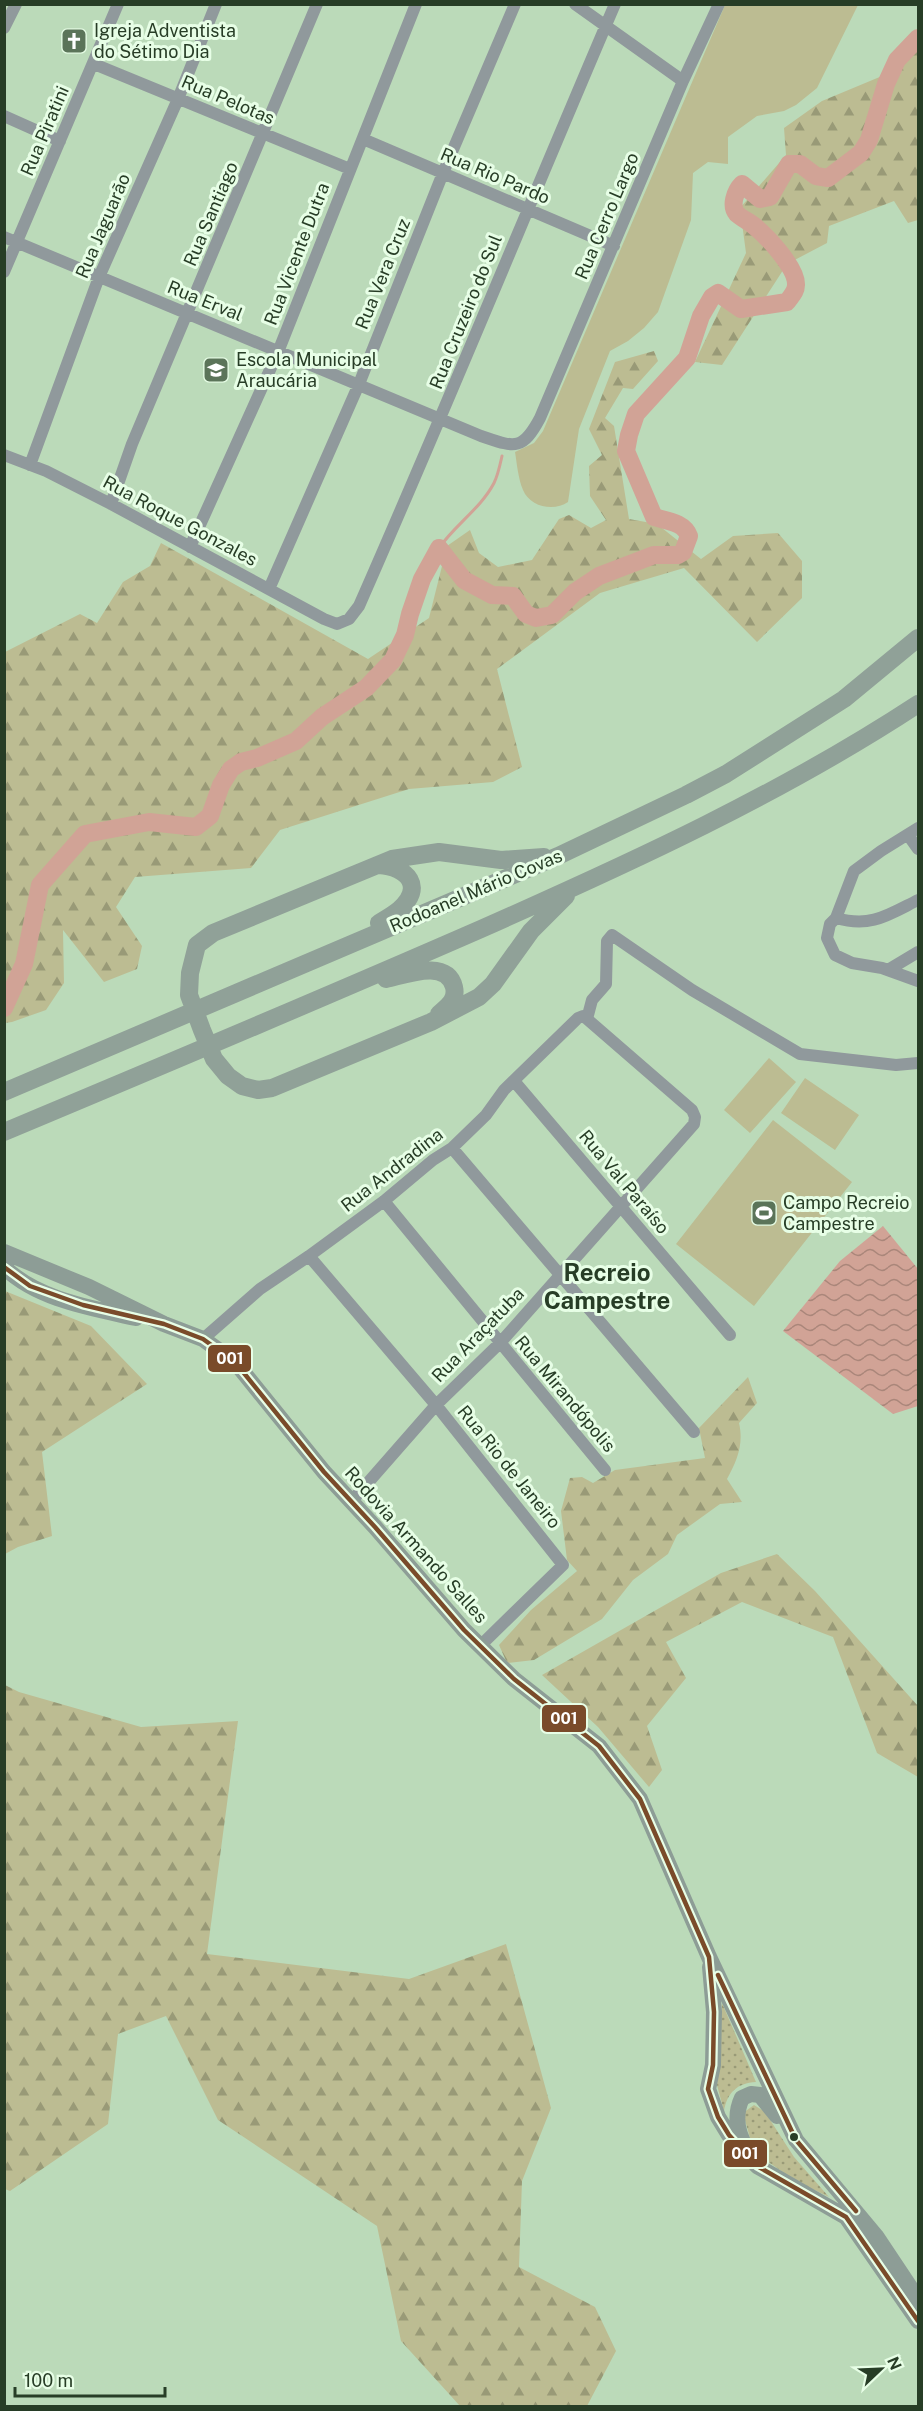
<svg xmlns="http://www.w3.org/2000/svg" width="923" height="2411" font-family="'Public Sans',sans-serif">
  <style>
    .grass { fill: url(#grass-dots) }
    .forest { fill: url(#forest-firs) }
    .green { fill: #bcbc92 }
    .water { fill: url(#water-waves) }
    .lines { fill: none; stroke-linecap: round; stroke-linejoin: round }
    .stream { stroke: #d1a396; stroke-width: 3 }
    .river { stroke: #d1a396; stroke-width: 18 }
    .minor { stroke: #90999c; stroke-width: 12 }
    .major { stroke: #8d9d96; stroke-width: 16 }
    .highway { stroke: #90a198; stroke-width: 18 }
    .bus-1-casing { stroke: #e7fee6; stroke-width: 9 }
    .bus-1 { stroke: #7a4b2a; stroke-width: 4.5 }
    .bus-dot { fill: #273d26; stroke: #e7fee6; stroke-width: 2 }
    .labels { text-anchor: middle; stroke-width: 6; stroke-linejoin: round; paint-order: stroke }
    .poi-label { font-size: 18px; fill: #273d26; stroke: #e7fee6; text-anchor: start }
    .street-label { font-size: 18px; fill: #273d26; stroke: #e7fee6 }
    .district-label { font-size: 24px; font-weight: bold; fill: #273d26; stroke: #e7fee6 }
    .line-badge { stroke: #e7fee6; stroke-width: 2 }
    .badge-label { font-size: 16px; text-anchor: middle; font-weight: bold; fill: #fff }
  </style>
  <defs>
    <pattern id="grass-dots" width="8" height="8" patternUnits="userSpaceOnUse" patternTransform="scale(1.5)"><rect width="8" height="8" fill="#bcbc92"/><path d="M2 2h.1M6 6h.1" fill="none" stroke="#999a77" stroke-width="1.8" stroke-linecap="round"/></pattern>
    <pattern id="forest-firs" width="22" height="20" patternUnits="userSpaceOnUse" patternTransform="scale(1.5)"><rect width="22" height="20" fill="#bcbc92"/><path d="M5 1l3.5 6h-7zM16 11l3.5 6h-7z" fill="#999a77"/></pattern>
    <pattern id="water-waves" width="16" height="10" patternUnits="userSpaceOnUse" patternTransform="scale(1.5)"><rect width="16" height="10" fill="#d1a396"/><path d="M0 5q4-4 8 0t8 0" fill="none" stroke="#aa867a"/></pattern>
  </defs>
  <rect width="100%" height="100%" fill="#bbdab9"/>
  <path class="grass" d="M722 2003 756 2082C737 2083 727 2093 724 2111L717 2085Z
    M754 2105 765 2112 794 2157 829 2197 794 2180 754 2152 743 2113Z"/>
  <path class="forest" d="M918 47V220L908 223 894 201 829 226 827 243 787 264 722 365 695 362 746 253 740 208 786 155 784 128 822 101 894 71Z
    M654 351 658 361 633 389 623 388 605 418 614 426 629 519 657 524 701 559 733 536 778 533 802 561V598L757 642 684 568 600 593 497 669 522 767 493 782 409 789 280 830 251 868 135 877 116 907 142 946 137 969 104 982 63 930 64 983 46 1010 12 1022 5 1023V652L80 614 97 623 123 582 150 566 161 543 368 659 429 618 447 546 470 530 479 553 498 567 532 560 559 519 569 515 591 528 606 520 590 496 589 466 602 455 589 429 615 362Z
    M5 1291 91 1326 147 1384 42 1452 52 1536 18 1547 5 1554Z
    M748 1377 757 1403 739 1423C744 1444 737 1461 727 1479L742 1502 720 1504 677 1535 668 1554 633 1580 602 1619 534 1660 507 1663 499 1645 531 1610 577 1571 567 1560 561 1511 570 1478 582 1477 593 1483 615 1470 705 1458 699 1428Z
    M777 1554 815 1591 918 1706V1777L877 1753 833 1637 742 1602 666 1642 686 1678 647 1726 662 1770 649 1787 598 1727 542 1675 721 1573Z
    M5 1685 19 1692 141 1727 238 1721 207 1954 409 1979 506 1944 551 2108 522 2181 519 2267 595 2307 616 2351 587 2406H510L509 2405 507 2406H460L401 2341 377 2226 218 2120 166 2016 118 2034 108 2124 10 2191 5 2189Z"/>
  <path class="green" d="M725 5H858L817 88 796 105 784 111 757 116 728 137V164L708 162 693 173 691 220 658 312 644 328 628 341 610 351 579 429 568 502C554 512 530 507 523 490 518 478 517 464 515 452L534 443 543 431Z
    M769 1058 796 1082 750 1133 724 1110Z
    M805 1078 859 1115 835 1150 781 1113Z
    M773 1120 852 1182 754 1306 676 1244Z"/>
  <path class="water" d="M883 1226 918 1269V1406L893 1414 783 1331 840 1261Z"/>
  <g class="lines">
    <path class="stream" d="M439 548C455 525 481 508 494 483 498 475 500 465 502 456"/>
    <path class="river" d="M4 1008 24 964 40 885 85 834 149 822 196 827 210 816 221 785 231 769 241 762 257 758 296 741 322 717 366 688 393 660 405 635 410 614 422 579 439 548 464 580 492 595 513 596 526 614 536 618 552 615 575 592 599 576 654 555H678L683 552 689 536C684 522 667 521 654 517L626 451 629 435 636 414 687 358 701 316 712 297 718 293 741 309 787 302C791 296 796 292 796 285 797 268 766 235 753 225 748 221 741 218 737 214 730 206 735 191 742 184L760 199 770 197 789 164H800L816 176 828 178 861 153 869 140 886 84 897 60 918 38"/>
    <path class="minor" d="M575 4 683 81
      M4 28 16 4
      M94 64 350 169
      M4 116 60 141
      M363 139 614 246
      M4 237 481 436C514 447 522 452 540 418L683 81 719 4
      M4 272 118 4
      M4 455 46 471 111 504 324 619 337 624 349 619 359 606C447 406 529 205 615 4
      M30 465 99 277 178 99 216 4
      M111 504 132 444 317 4
      M190 547 278 352 416 4
      M269 589 359 384 443 173 515 4
      M918 828 881 851 854 871 836 918 830 924 827 938 835 955 852 963 882 968 918 981
      M908 835 918 849
      M836 918C871 928 888 915 918 900
      M888 970 918 952
      M587 1019 592 1000 606 984 607 941 612 935 692 990 800 1054 896 1065 918 1063
      M514 1081 730 1335
      M452 1148 694 1432
      M384 1201 605 1470
      M309 1256 436 1405 563 1565 480 1646
      M203 1339 260 1289 309 1256 384 1201 433 1160 452 1148 486 1115 504 1090 578 1018 583 1016 587 1019 692 1110 695 1117 694 1124 500 1343 436 1405 351 1502"/>
    <path class="major" d="M4 1252 89 1287 164 1324 203 1339 235 1362 324 1472 375 1527 464 1630 514 1679 599 1746 640 1799 709 1957 796 2140 876 2236 918 2299
      M4 1267C38 1300 92 1308 136 1318
      M710 1967 714 2012 713 2065 708 2089 718 2117 729 2135 757 2166 846 2217 918 2321
      M747 2149C737 2133 734 2115 742 2098L751 2094 760 2095 777 2116"/>
    <path class="highway" d="M544 857 501 860 439 852 392 859 213 933 197 945 190 973 189 995 202 1030 214 1059 228 1076 242 1086 258 1090 272 1088 431 1022 479 997 493 984 531 931 566 896
      M379 865C408 867 425 887 399 910 393 915 386 919 379 923
      M386 979C405 975 447 958 454 987 457 1000 448 1006 439 1014
      M4 1092 558 856 686 795 726 774 844 699 918 638
      M4 1132C164 1065 323 998 481 929 630 863 781 794 918 704"/>
    <g class="bus-1-casing">
      <path id="bus-1" d="M4 1267 30 1286 83 1305 164 1324 203 1339 235 1362 324 1472 375 1527 464 1630 514 1679 599 1746 640 1799 709 1957 714 2012 713 2065 708 2089 718 2117 729 2135 757 2166 846 2217 918 2321
        M718 1975 796 2140 856 2211"/>
    </g>
    <use href="#bus-1" class="bus-1"/>
  </g>
  <defs>
    <g id="church-square" transform="scale(1.35)"><rect x="-9" y="-9" width="18" height="18" rx="4" fill="#5b7459" stroke="#e7fee6"/><path d="M-1.2-6h2.4v3.5h3.3v2.4h-3.3V6h-2.4V-.1h-3.3v-2.4h3.3Z" fill="#fff"/></g>
    <g id="school-square" transform="scale(1.35)"><rect x="-9" y="-9" width="18" height="18" rx="4" fill="#5b7459" stroke="#e7fee6"/><path d="M0-5L7-2L0 1L-7-2ZM-4 1L0 2.5L4 1V4Q0 6-4 4Z" fill="#fff"/></g>
    <g id="stadium-square" transform="scale(1.35)"><rect x="-9" y="-9" width="18" height="18" rx="4" fill="#5b7459" stroke="#e7fee6"/><path d="M0-5a6.5 5 0 1 0 0 10a6.5 5 0 1 0 0-10ZM-3.5-1.8h7v3.6h-7Z" fill="#fff"/></g>
  </defs>
  <g fill-rule="evenodd">
    <use href="#church-square" x="74" y="41"/>
    <use href="#school-square" x="216" y="370"/>
    <use href="#stadium-square" x="764" y="1213"/>
  </g>
  <circle class="bus-dot" cx="794" cy="2137" r="5"/>
  <g class="labels">
    <g class="poi-label">
      <text x="94" y="37">Igreja Adventista<tspan x="94" dy="21">do Sétimo Dia</tspan></text>
      <text x="236" y="366">Escola Municipal<tspan x="236" dy="21">Araucária</tspan></text>
      <text x="783" y="1209">Campo Recreio<tspan x="783" dy="21">Campestre</tspan></text>
    </g>
    <g class="street-label">
      <text transform="translate(228 100) rotate(23)" y="6">Rua Pelotas</text>
      <text transform="translate(45 131) rotate(-67)" y="6">Rua Piratini</text>
      <text transform="translate(495 176) rotate(23)" y="6">Rua Rio Pardo</text>
      <text transform="translate(211 214) rotate(-67)" y="6">Rua Santiago</text>
      <text transform="translate(607 216) rotate(-67)" y="6">Rua Cerro Largo</text>
      <text transform="translate(103 226) rotate(-67)" y="6">Rua Jaguarão</text>
      <text transform="translate(297 254) rotate(-69)" y="6">Rua Vicente Dutra</text>
      <text transform="translate(383 274) rotate(-68)" y="6">Rua Vera Cruz</text>
      <text transform="translate(205 301) rotate(22)" y="6">Rua Erval</text>
      <text transform="translate(466 312) rotate(-68)" y="6">Rua Cruzeiro do Sul</text>
      <text transform="translate(180 521) rotate(28)" y="6">Rua Roque Gonzales</text>
      <text transform="translate(476 891) rotate(-23)" y="6">Rodoanel Mário Covas</text>
      <text transform="translate(392 1170) rotate(-38)" y="6">Rua Andradina</text>
      <text transform="translate(624 1182) rotate(50)" y="6">Rua Val Paraíso</text>
      <text transform="translate(478 1335) rotate(-46)" y="6">Rua Araçatuba</text>
      <text transform="translate(565 1394) rotate(50)" y="6">Rua Mirandópolis</text>
      <text transform="translate(509 1467) rotate(51)" y="6">Rua Rio de Janeiro</text>
      <text transform="translate(416 1545) rotate(48)" y="6">Rodovia Armando Salles</text>
    </g>
    <g class="district-label">
      <text x="607" y="1281">Recreio<tspan x="607" dy="28">Campestre</tspan></text>
    </g>
  </g>
  <g class="line-badge">
    <rect x="207" y="1344" width="45" height="29" rx="6" fill="#7a4b2a"/>
    <rect x="541" y="1704" width="46" height="29" rx="6" fill="#7a4b2a"/>
    <rect x="723" y="2139" width="45" height="29" rx="6" fill="#7a4b2a"/>
  </g>
  <g class="badge-label">
    <text x="230" y="1364">001</text>
    <text x="564" y="1724">001</text>
    <text x="745" y="2159">001</text>
  </g>
  <rect width="923" height="2411" fill="none" stroke="#273d26" stroke-width="12"/>
  <g transform="translate(881 2369) rotate(67)" stroke="#e7fee6" stroke-width="4.5" paint-order="stroke">
  <path d="M0-4.5L10 22L0 15L-10 22Z" fill="#273d26"/>
  <text y="-9" font-size="16" font-weight="bold" text-anchor="middle" fill="#273d26">N</text>
  </g>
  <path d="M15 2387v9h150v-9" fill="none" stroke="#273d26" stroke-width="3"/>
  <text x="24" y="2387" font-size="18" fill="#273d26" stroke="#e7fee6" stroke-width="4.5" paint-order="stroke">100 m</text>
</svg>
